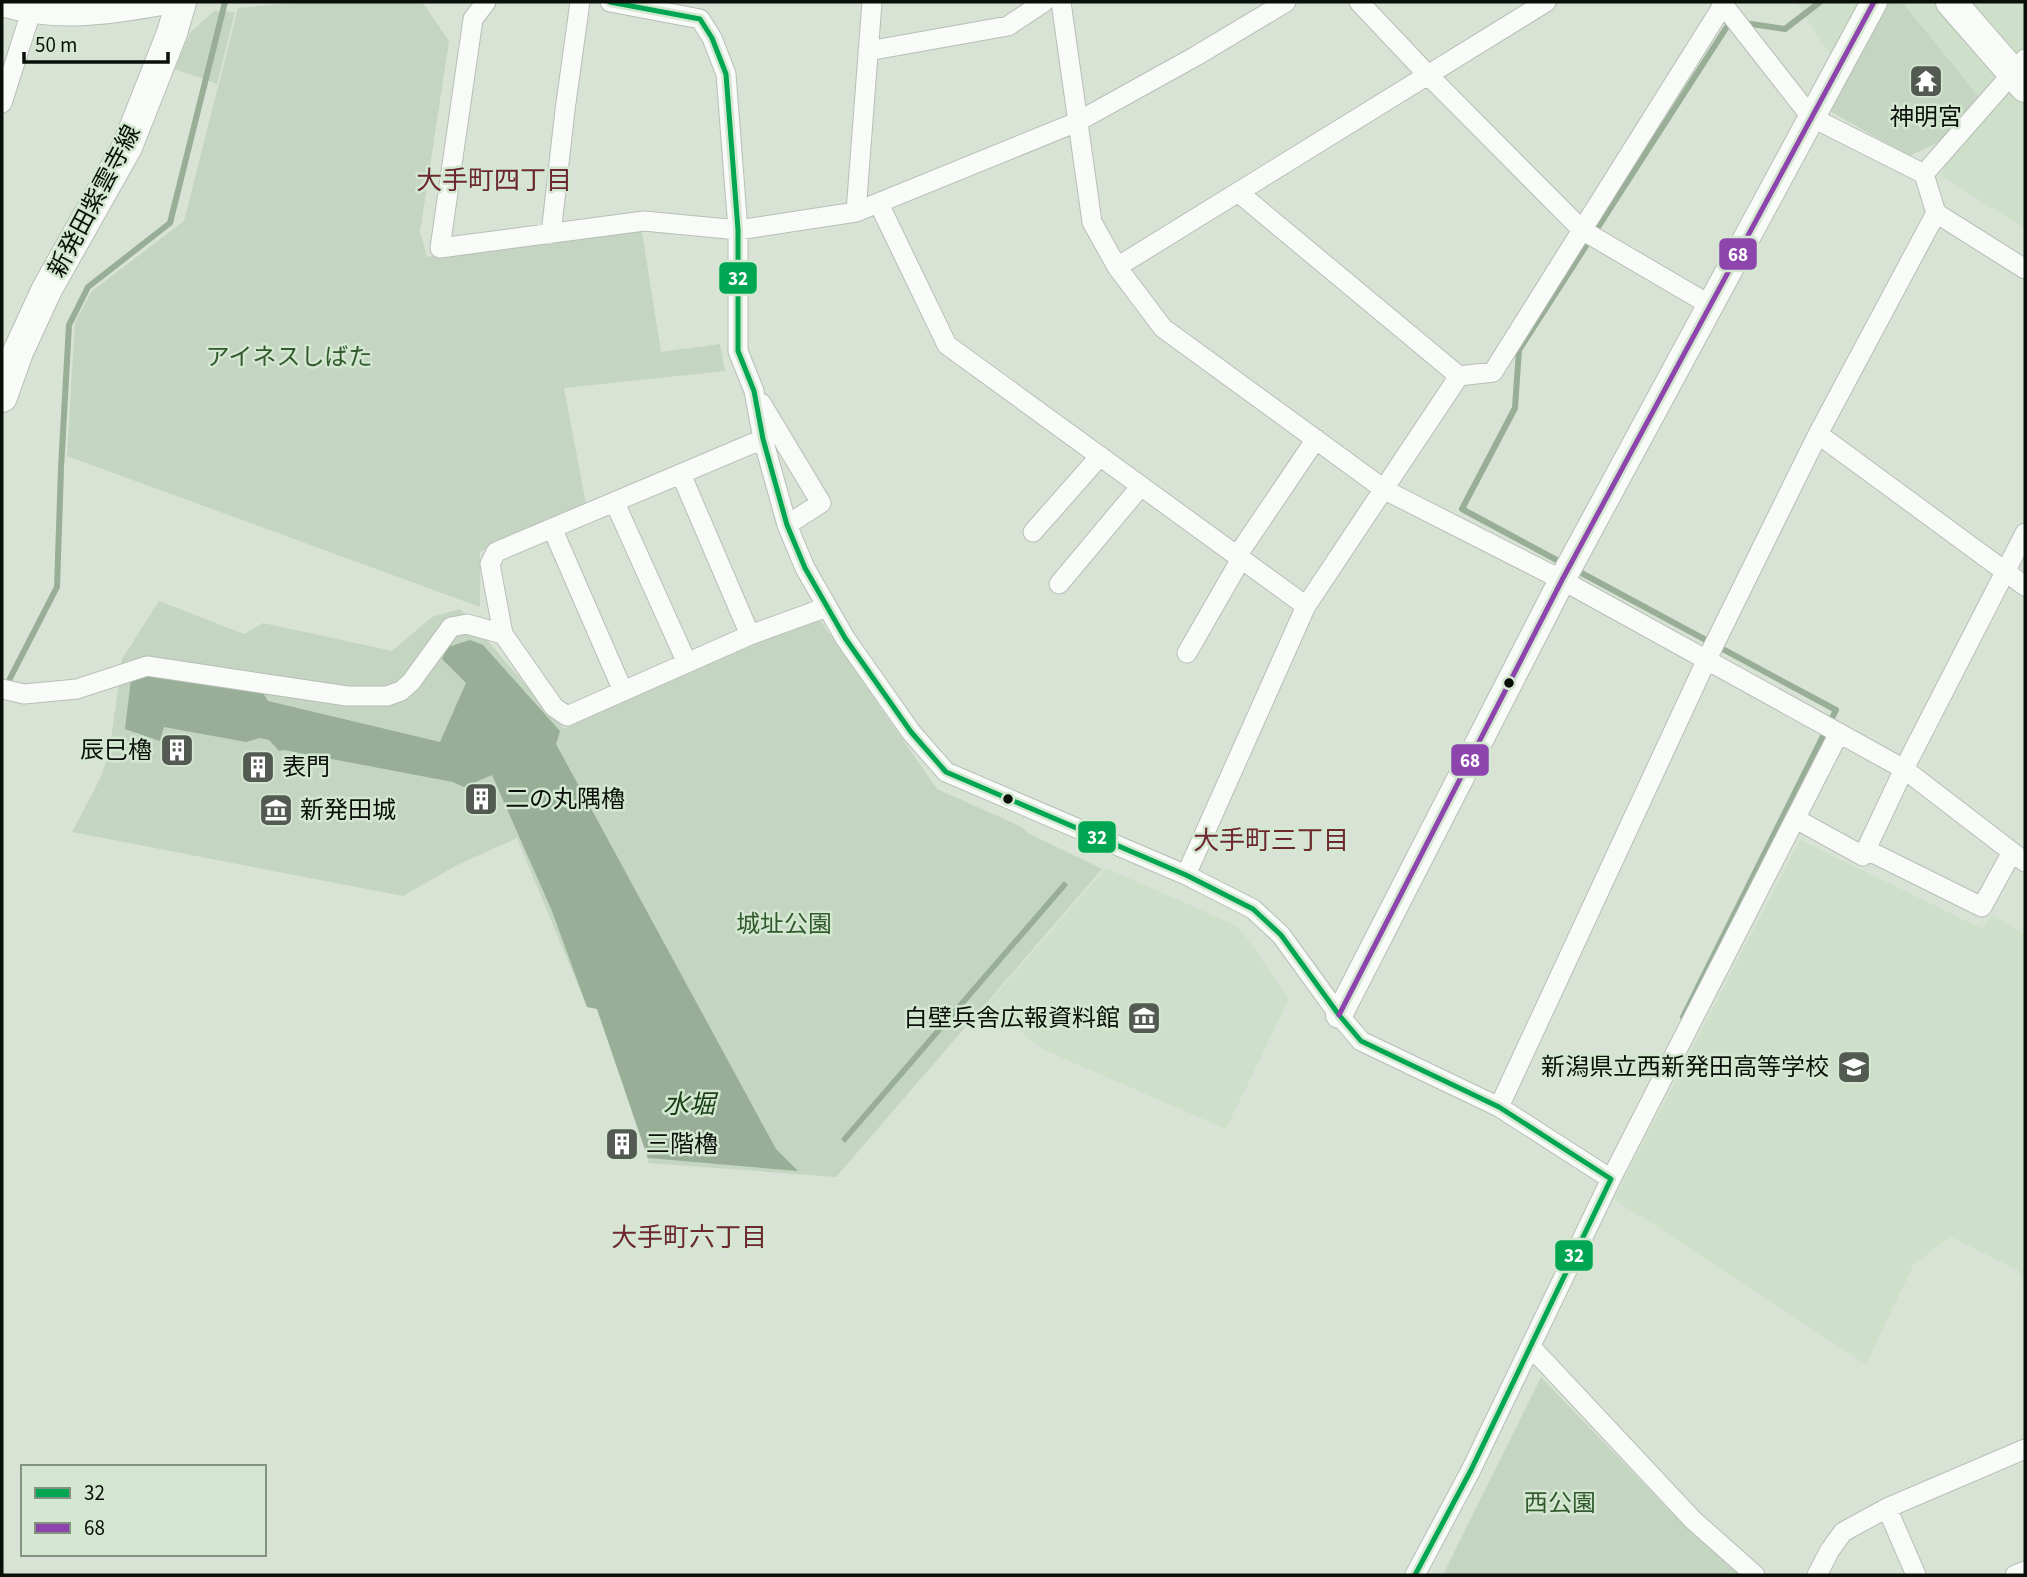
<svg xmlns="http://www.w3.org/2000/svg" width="2027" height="1577" font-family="'Source Sans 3','Noto Sans JP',sans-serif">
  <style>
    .built { fill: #cee0ca }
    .green { fill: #c4d5c1 }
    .water { fill: #98ae96 }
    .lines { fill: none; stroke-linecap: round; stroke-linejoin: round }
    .stream { stroke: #98ae96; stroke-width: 6 }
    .street-casing { stroke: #b7bfb6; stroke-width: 21 }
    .secondary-casing { stroke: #b7bfb6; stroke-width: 28 }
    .primary-casing { stroke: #b7bfb6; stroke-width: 32 }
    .street { stroke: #f9fbf9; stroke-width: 19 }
    .secondary { stroke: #f9fbf9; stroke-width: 26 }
    .primary { stroke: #f9fbf9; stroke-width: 30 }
    .bus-1-casing { stroke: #d4e8d1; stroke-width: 10 }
    .bus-2-casing { stroke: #d4e8d1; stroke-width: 10 }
    .bus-1 { stroke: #00a651; stroke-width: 5 }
    .bus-2 { stroke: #8e44ad; stroke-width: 5 }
    .bus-dot { fill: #0a1009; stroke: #d4e8d1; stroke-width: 2.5 }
    .labels { text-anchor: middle; stroke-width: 5; stroke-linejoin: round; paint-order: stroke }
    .poi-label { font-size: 24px; fill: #0a1009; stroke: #d4e8d1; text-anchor: start }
    .street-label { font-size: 24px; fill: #0a1009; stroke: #d4e8d1 }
    .park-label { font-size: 24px; fill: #325a2e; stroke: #d4e8d1 }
    .neighbourhood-label { font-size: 26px; fill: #6d272e; stroke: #d4e8d1 }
    .water-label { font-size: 26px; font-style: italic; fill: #183f14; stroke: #d4e8d1 }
    .line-badge { stroke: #d4e8d1; stroke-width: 2.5 }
    .badge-label { font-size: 19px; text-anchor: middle; font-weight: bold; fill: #fff }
  </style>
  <rect width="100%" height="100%" fill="#d8e3d6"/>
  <path class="built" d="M1796 2H1889L1844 75Z
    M1902 2H2025V229L1940 175 1982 102Z
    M1800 840 1983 929 1992 915 2025 934V1286L2018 1270 1951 1237 1914 1264 1866 1364 1614 1199Z
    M1106 868 1239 927 1289 999 1226 1129 1042 1049 987 1004Z"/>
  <path class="green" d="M304 2H422L449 41 420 232 427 257 641 226 661 352 720 344 725 371 564 388 586 504 480 552V607L67 456 75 322 92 291 184 221 238 8Z
    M1889 2H1902L1983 102 1947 138 1909 156 1826 109Z
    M214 11 235 12 217 84 175 69 190 33Z
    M159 601 244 634 263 623 392 651 432 617 460 609 564 729 576 723 575 721 805 623 819 619 937 789 1022 827 1028 833 1102 869 836 1177 649 1163 597 1009 587 1007 517 838 457 865 403 896 72 832 101 777 110 748 122 659Z
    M1541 1377 1666 1507 1741 1575H1443Z"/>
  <path class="water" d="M470 640 483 645 560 731 556 744 776 1149 798 1171 648 1158 597 1009 587 1007 552 911 492 775 464 787 453 782 284 750 279 751 269 740 260 738 246 742 164 727 160 741 125 729 131 680 150 676 169 677 263 693 268 701 440 742 466 683 442 659 448 647Z
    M1064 881 1068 885 845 1143 841 1139Z"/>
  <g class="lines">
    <path class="stream" d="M1744 23 1785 29 1820 2
      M1564 564 1462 509 1515 408 1519 350 1730 22H1733
      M1574 569 1836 710 1683 1017
      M5 688 57 587 61 468 69 325 88 287 170 223 225 2"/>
    <g class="street-casing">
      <path id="street" d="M486 2 473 19 440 248 644 221 738 230 856 212 1077 122 1196 56 1286 2
        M610 2 700 19 712 38 726 74 738 230V351L754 391 763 439 787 525 805 568 845 638 911 732 946 772 1186 875 1253 909 1281 935 1339 1015 1361 1041 1499 1107 1611 1179 1471 1470 1415 1575
        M1061 2 1092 222 1117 267 1163 328 1385 490 1562 580 1904 769 2025 862
        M1359 2 1428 75 1582 230 1710 305
        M1721 2 1811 117 1924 174
        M868 51 1008 26 1044 2
        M2 103 31 12
        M1239 193 1459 376
        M879 204 947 345 1306 606
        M856 212 872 2
        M1936 213 2025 269
        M551 234 565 110 580 2
        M1117 267 1546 2
        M761 403 821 503 787 525
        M1818 434 2025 586
        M763 439 496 552 490 564 503 634 554 707 567 716 750 635 827 607
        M681 474 750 635
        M615 503 687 663
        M553 530 623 691
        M1033 532 1100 456
        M1237 556 1316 439
        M1059 584 1141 486
        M1187 653 1241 559
        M2 689 24 694 77 689 147 666 347 696H387L401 691 411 682 451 627 467 624 503 634
        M1796 819 1863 856 1904 769 2025 533
        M1867 850 1982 907 2012 852
        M1186 875 1306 606 1459 376 1493 372 1725 2
        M1499 1107 1707 659 1818 434 1936 213 1924 174 2025 59
        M1611 1179 1839 733
        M1531 1347 1693 1520 1755 1575
        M1887 1508 1916 1575
        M1817 1575 1830 1550 1843 1532 1887 1508 2025 1449
        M2015 1575 2025 1571"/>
    </g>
    <g class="secondary-casing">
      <path id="secondary" d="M2 3C55 19 107 12 161 2
        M1339 1015 1562 580 1874 2"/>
    </g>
    <g class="primary-casing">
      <path id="primary" d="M1951 2 2025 87
        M2 397 18 352 47 289 127 147 172 33 181 2"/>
    </g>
    <use href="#street" class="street"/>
    <use href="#secondary" class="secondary"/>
    <use href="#primary" class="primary"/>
    <g class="bus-1-casing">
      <path id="bus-1" d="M610 2 700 19 712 38 726 74 738 230V351L754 391 763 439 787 525 805 568 845 638 911 732 946 772 1186 875 1253 909 1281 935 1339 1015 1361 1041 1499 1107 1611 1179 1471 1470 1415 1575"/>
    </g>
    <g class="bus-2-casing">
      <path id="bus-2" d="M1339 1015 1562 580 1874 2"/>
    </g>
    <use href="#bus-1" class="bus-1"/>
    <use href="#bus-2" class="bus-2"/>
  </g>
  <defs>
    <g id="temple-square" transform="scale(1.75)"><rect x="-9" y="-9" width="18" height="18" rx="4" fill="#525a51" stroke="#d4e8d1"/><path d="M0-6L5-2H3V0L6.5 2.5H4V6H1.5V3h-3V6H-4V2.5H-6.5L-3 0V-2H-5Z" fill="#fff"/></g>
    <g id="building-square" transform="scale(1.75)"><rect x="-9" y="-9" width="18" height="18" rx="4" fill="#525a51" stroke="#d4e8d1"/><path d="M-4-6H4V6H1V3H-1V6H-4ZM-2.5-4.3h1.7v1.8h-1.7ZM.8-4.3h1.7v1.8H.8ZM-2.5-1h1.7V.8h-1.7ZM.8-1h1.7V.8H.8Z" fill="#fff"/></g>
    <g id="museum-square" transform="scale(1.75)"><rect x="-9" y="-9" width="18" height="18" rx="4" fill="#525a51" stroke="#d4e8d1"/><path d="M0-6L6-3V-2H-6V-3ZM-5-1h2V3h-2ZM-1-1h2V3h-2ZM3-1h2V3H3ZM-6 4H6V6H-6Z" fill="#fff"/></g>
    <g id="school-square" transform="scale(1.75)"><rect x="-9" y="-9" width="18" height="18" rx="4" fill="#525a51" stroke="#d4e8d1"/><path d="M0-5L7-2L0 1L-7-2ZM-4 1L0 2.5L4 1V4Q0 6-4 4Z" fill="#fff"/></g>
  </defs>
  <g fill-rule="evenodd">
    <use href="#temple-square" x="1926" y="81"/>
    <use href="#building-square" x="177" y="750"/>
    <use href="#building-square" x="258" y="767"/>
    <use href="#building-square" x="481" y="799"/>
    <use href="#museum-square" x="276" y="810"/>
    <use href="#museum-square" x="1144" y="1018"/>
    <use href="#school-square" x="1854" y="1067"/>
    <use href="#building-square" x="622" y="1144"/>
  </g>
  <g class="bus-dot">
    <circle cx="1509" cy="683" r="6"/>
    <circle cx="1008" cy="799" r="6"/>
  </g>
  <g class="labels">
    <g class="poi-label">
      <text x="1926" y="125" text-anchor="middle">神明宮</text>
      <text x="152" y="758" text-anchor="end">辰巳櫓</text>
      <text x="282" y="775">表門</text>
      <text x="505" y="807">二の丸隅櫓</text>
      <text x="300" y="818">新発田城</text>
      <text x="1120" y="1026" text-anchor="end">白壁兵舎広報資料館</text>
      <text x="1829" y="1075" text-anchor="end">新潟県立西新発田高等学校</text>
      <text x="646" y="1152">三階櫓</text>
    </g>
    <g class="street-label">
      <text transform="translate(94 201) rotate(-62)" y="8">新発田紫雲寺線</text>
    </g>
    <g class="park-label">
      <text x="289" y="365">アイネスしばた</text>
      <text x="784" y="932">城址公園</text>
      <text x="1560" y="1511">西公園</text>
    </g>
    <g class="neighbourhood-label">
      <text x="494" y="189">大手町四丁目</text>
      <text x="1271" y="849">大手町三丁目</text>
      <text x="689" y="1246">大手町六丁目</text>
    </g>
    <g class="water-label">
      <text x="689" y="1113">水堀</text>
    </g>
  </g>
  <g class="line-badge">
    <rect x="1718" y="237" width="40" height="34" rx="7" fill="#8e44ad"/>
    <rect x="718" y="261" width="40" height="34" rx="7" fill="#00a651"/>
    <rect x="1450" y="743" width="40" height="34" rx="7" fill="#8e44ad"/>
    <rect x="1077" y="820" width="40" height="34" rx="7" fill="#00a651"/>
    <rect x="1554" y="1239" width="40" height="33" rx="7" fill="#00a651"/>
  </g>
  <g class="badge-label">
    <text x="1738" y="261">68</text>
    <text x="738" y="285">32</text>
    <text x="1470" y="767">68</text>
    <text x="1097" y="844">32</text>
    <text x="1574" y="1262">32</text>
  </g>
  <rect width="2027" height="1577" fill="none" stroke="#0a1009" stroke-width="7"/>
  <rect x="21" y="1465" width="245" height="91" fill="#d4e8d1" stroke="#839281" stroke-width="2"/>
  <rect x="35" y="1488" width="35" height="10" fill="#00a651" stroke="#839281" stroke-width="2"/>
  <text x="84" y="1500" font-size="21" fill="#0a1009">32</text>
  <rect x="35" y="1523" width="35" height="10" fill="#8e44ad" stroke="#839281" stroke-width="2"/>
  <text x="84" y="1535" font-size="21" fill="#0a1009">68</text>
  <path d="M24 52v10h144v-10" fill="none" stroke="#0a1009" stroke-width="3.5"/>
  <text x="35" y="52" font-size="21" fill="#0a1009" stroke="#d4e8d1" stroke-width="5" paint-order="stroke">50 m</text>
</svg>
